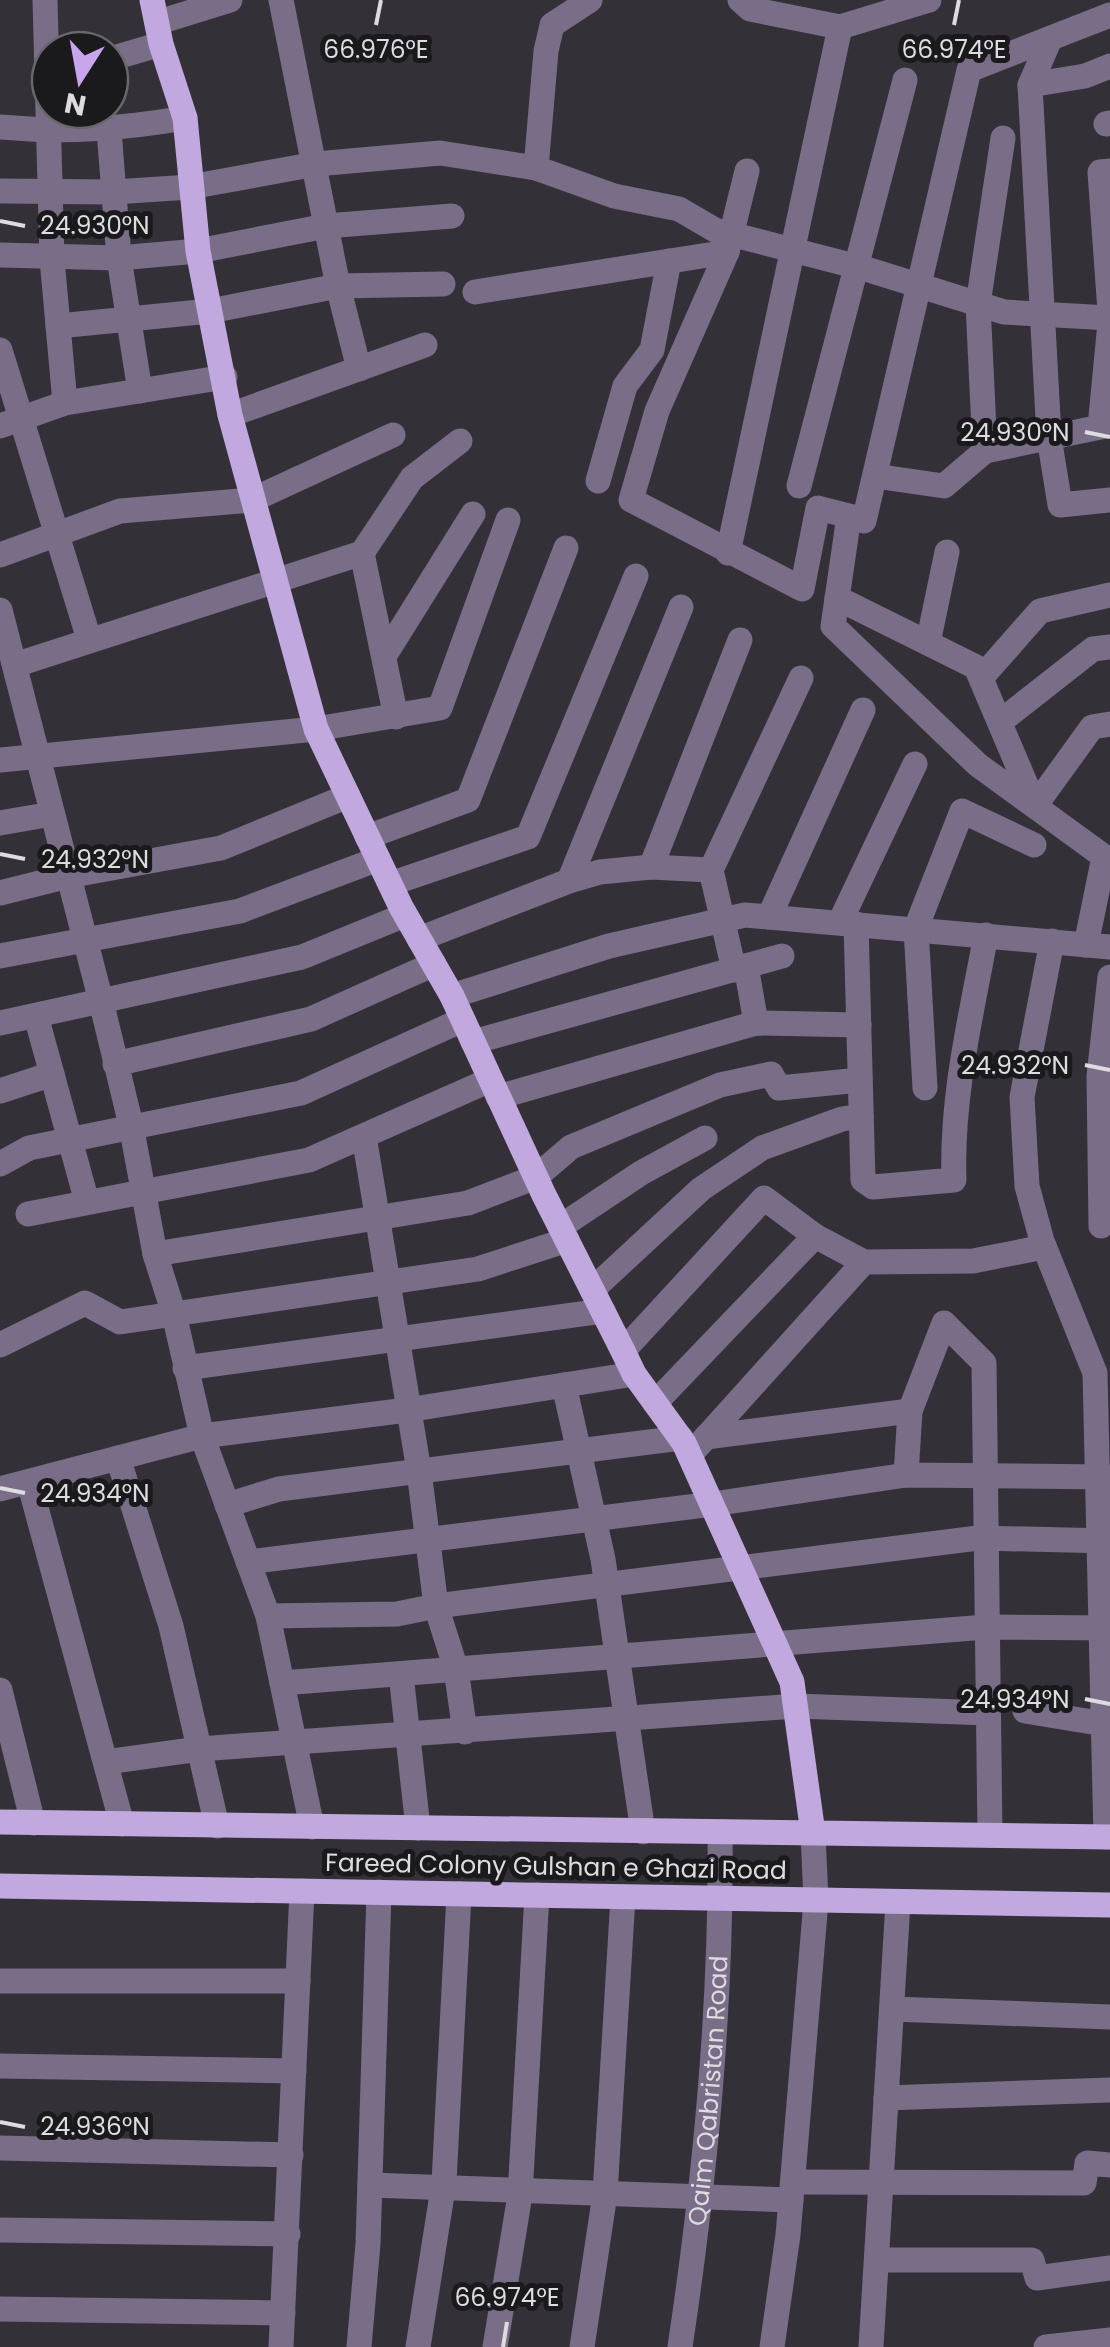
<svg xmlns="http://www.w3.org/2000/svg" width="1110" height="2347" font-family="Poppins,sans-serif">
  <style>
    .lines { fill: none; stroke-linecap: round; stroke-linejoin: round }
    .minor { stroke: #7a6d88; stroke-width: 25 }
    .major { stroke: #c1a8de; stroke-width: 25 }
    .ticks { fill: none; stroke: #dedce1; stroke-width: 4 }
    .labels { text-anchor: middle; stroke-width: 10; stroke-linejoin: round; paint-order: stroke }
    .street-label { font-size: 25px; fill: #dedce1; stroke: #1a191c }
    .ticks-label { font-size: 25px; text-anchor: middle; fill: #dedce1; stroke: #1a191c; stroke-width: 10; stroke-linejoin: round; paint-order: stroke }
  </style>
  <rect width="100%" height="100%" fill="#333038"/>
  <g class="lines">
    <g class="minor">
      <path d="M45 0 52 259 65 403"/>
      <path d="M281 0 338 286 359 369"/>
      <path d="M590 0 552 25 546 51 536 168 614 196 679 209 715 230 866 269 1004 312 1110 318"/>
      <path d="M740 0 750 9 840 27 929 0"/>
      <path d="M1110 15 969 70 864 521 849 516 833 626 978 765 1110 861"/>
      <path d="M159 22 230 0"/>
      <path d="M1050 39 1030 85 1049 437 1060 505 1110 500"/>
      <path d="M110 59 161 44"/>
      <path d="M1030 85 1085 76 1110 66"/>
      <path d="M1106 124 1110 123"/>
      <path d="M0 127C66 133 120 129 185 118"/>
      <path d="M109 130 119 258 140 391"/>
      <path d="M747 171 727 252 657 411 631 500 802 589 818 508 849 516"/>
      <path d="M1110 171 1100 172 1110 311"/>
      <path d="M0 191 114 192 190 187 316 164 440 153 536 168"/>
      <path d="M0 255 119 258 198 251 326 226 452 216"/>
      <path d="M475 292 727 252"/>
      <path d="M58 326 210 311 338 286 443 284"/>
      <path d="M0 350 89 639"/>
      <path d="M230 415 425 345"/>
      <path d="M0 426 65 403 225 377"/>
      <path d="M1100 427 1110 323"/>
      <path d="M985 451 978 304 1003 138"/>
      <path d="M875 476 944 486 985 451 1110 425"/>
      <path d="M598 481 625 386 652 350 669 261"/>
      <path d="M799 486 905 80"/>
      <path d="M362 553 396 717"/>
      <path d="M728 553 840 27"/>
      <path d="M0 555 120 511 252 500 393 435"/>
      <path d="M837 598 976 667 1035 806"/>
      <path d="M0 610 101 1001 131 1125 155 1254 174 1314 202 1436 268 1616 312 1827"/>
      <path d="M928 643 947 552"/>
      <path d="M385 655 473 514"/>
      <path d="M15 665 362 553 412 478 460 441"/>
      <path d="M981 678 1040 611 1110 595"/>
      <path d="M1000 722 1093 649 1110 647"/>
      <path d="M0 760 316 729 440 708 508 520"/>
      <path d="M1035 806 1092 727 1110 724"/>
      <path d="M0 823 52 814"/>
      <path d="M367 837 468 800 566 548"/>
      <path d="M651 867 740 640"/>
      <path d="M569 881 681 607"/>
      <path d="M390 884 528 837 636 576"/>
      <path d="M0 893 68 876 221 848 348 796"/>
      <path d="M769 917 863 710"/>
      <path d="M840 922 915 764"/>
      <path d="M856 924 863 1180 873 1187 954 1180C951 1097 971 1016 986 935"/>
      <path d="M419 939 569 881 600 872 651 867 711 870"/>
      <path d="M1052 941 1022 1097 1027 1186 1042 1241 1095 1373 1106 1837"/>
      <path d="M1086 945 1104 857"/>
      <path d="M0 956 240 911 378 859"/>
      <path d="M746 966 756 1023"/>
      <path d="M734 970 711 870 801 678"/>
      <path d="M452 996 609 946 745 915 1110 947"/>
      <path d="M36 1016 87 1202"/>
      <path d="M0 1023 302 957 405 915"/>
      <path d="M473 1042 782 956"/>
      <path d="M115 1064 311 1019 434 964"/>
      <path d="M925 1088 916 928 962 811 1034 845"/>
      <path d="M0 1091 52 1074"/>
      <path d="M498 1097 756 1023 859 1025"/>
      <path d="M364 1136 419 1471 436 1606 456 1669 465 1732"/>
      <path d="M0 1164 29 1148 301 1093 462 1020"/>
      <path d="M28 1214 309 1160 490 1080"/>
      <path d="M1101 1226 1099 1076 1110 977"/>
      <path d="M560 1227 641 1173 705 1138"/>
      <path d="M155 1254 468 1203 536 1177 571 1147 720 1085 771 1074 779 1088 860 1080"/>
      <path d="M592 1290 701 1189 762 1148 842 1119 861 1116"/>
      <path d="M0 1345 85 1303 120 1322 478 1269 567 1240"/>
      <path d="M623 1351 764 1198 815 1236 864 1262 973 1261 1044 1247"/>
      <path d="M185 1368 603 1311"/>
      <path d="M564 1385 603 1559 643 1832"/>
      <path d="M655 1403 815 1236"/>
      <path d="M706 1437 910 1411"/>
      <path d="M690 1455 864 1262"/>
      <path d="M118 1458 171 1626 217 1826"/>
      <path d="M906 1475 910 1411 944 1323 984 1363 990 1835"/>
      <path d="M29 1482 122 1824"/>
      <path d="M0 1489 202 1436 407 1410 634 1374"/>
      <path d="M227 1505 279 1489 681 1438"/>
      <path d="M248 1562 713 1504 906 1475 1110 1477"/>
      <path d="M268 1616 397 1614 436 1606 978 1538 1110 1541"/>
      <path d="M401 1674 418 1828"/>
      <path d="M282 1683 986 1627 1110 1628"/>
      <path d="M0 1690 33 1823"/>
      <path d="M1025 1711 1110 1725"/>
      <path d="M106 1762 199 1749 796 1706 988 1713"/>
      <path d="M0 1981H298"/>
      <path d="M892 2009 1110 2017"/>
      <path d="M0 2066 294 2071"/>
      <path d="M886 2098 1110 2090"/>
      <path d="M0 2148 291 2155"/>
      <path d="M793 2182 1084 2183 1087 2163 1110 2165"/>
      <path d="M370 2185 791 2200"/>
      <path d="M0 2230 288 2234"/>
      <path d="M877 2260H1032L1037 2278 1110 2268"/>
      <path d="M0 2309 283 2313"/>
      <path d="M281 2347 302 1891"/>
      <path d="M359 2347 368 2244 379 1892"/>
      <path d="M418 2347 444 2182 459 1894"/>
      <path d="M495 2347 520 2195 537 1895"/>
      <path d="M582 2347 605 2194 623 1897"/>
      <path id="s1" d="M680 2347C705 2180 722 2002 720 1833"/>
      <path d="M772 2347 788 2235 816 1901 813 1833"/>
      <path d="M871 2347 898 1902"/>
      <path d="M1046 2347 1110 2340"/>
    </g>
    <path class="major" d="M152 0 161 44 185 118 198 251 230 415 316 729 401 907 452 996 544 1195 623 1351 634 1374 684 1443 792 1682 813 1833
      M0 1822 1110 1837
      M0 1886 1110 1905"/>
  </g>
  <path class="ticks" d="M376 25 381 0M954 25 959 0M0 221 25 226M1085 432 1110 437M0 854 25 859M1085 1065 1110 1070M0 1488 25 1493M1085 1699 1110 1704M0 2122 25 2127M503 2347 507 2322"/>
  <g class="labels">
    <g class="street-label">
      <text transform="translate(556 1866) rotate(1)" y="9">Fareed Colony Gulshan e Ghazi Road</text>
      <text dy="9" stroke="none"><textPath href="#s1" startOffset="258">Qaim Qabristan Road</textPath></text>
    </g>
  </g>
  <g class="ticks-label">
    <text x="376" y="58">66.976°E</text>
    <text x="954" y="58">66.974°E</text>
    <text x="95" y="234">24.930°N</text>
    <text x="1015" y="441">24.930°N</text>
    <text x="95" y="868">24.932°N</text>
    <text x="1015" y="1074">24.932°N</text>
    <text x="95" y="1502">24.934°N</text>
    <text x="1015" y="1708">24.934°N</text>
    <text x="95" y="2135">24.936°N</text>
    <text x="507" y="2306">66.974°E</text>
  </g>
  <g transform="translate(80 80) rotate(191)"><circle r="48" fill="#1a191c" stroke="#68676b" stroke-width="2.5"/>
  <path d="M0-8L18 38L0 25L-18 38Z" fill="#c9a5ee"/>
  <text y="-15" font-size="28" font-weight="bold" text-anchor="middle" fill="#dedce1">N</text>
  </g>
</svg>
